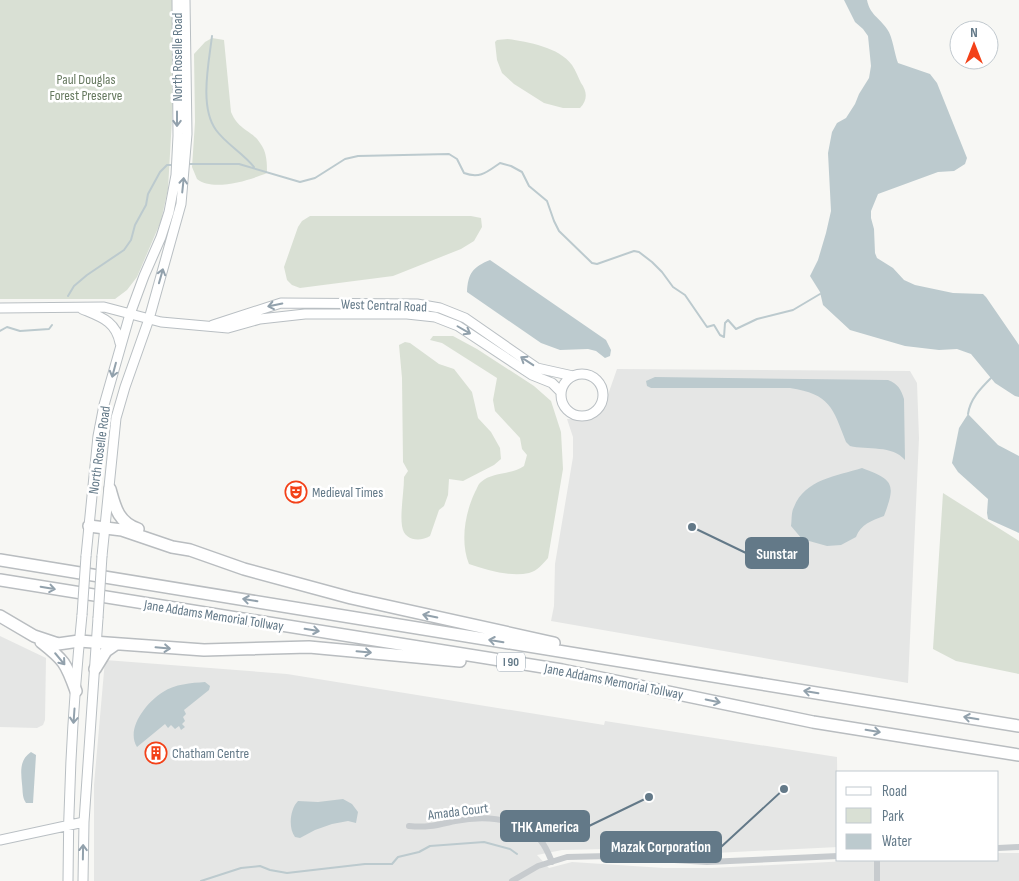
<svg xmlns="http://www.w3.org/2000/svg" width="1019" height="881" font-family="'Sofia Sans Condensed',sans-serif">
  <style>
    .built { fill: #e5e6e5 }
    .green { fill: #d9e0d4 }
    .water { fill: #bccace }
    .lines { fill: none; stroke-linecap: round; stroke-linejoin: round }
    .stream { stroke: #bccace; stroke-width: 2 }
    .secondary-casing { stroke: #b9bfc3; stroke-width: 11 }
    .highway-casing { stroke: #b9bdc0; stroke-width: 14 }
    .street { stroke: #c7cbce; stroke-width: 6 }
    .secondary { stroke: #fff; stroke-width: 9 }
    .highway { stroke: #fff; stroke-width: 11 }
    .secondary-bridge-casing { stroke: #b9bfc3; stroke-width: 11; stroke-linecap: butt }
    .secondary-bridge { stroke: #fff; stroke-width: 9 }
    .oneway { stroke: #92a1ac }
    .labels { text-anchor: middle; stroke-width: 5; stroke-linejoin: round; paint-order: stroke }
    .shield { fill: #fff; stroke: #92a1ac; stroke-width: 1 }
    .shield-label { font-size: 12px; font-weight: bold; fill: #637988 }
    .street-label { font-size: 14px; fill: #637988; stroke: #fff }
    .park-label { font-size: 14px; fill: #66795f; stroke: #fff }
    .poi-label { font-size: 14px; fill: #637988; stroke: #fff; text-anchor: start }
    .leader { fill: none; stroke: #637988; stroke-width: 2 }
    .callout-dot { fill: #637988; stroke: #fff; stroke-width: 2 }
    .callout { fill: #637988; stroke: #637988; stroke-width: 2 }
    .callout-label { font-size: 15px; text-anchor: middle; font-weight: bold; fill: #fff }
  </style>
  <rect width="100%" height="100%" fill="#f7f7f4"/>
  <path class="built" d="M617 369 910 371 917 383 919 438 908 683 551 621 554 606 555 564 573 457V437L567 419H589L598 416 604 406Z
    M0 636 46 658 45 720 43 725 37 728 0 727Z
    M105 660 287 674 604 725 605 721 837 757 838 847 715 853 661 851 607 839 606 849 562 850 537 855 549 868 572 862 664 868H712L867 860H998V853H1019V881H94V785Z"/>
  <path class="green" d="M0 0H173V101L168 189 161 221 137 277 127 290 115 299H0Z
    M212 38 224 40 231 112C239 131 252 130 260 143 267 152 267 163 267 173 250 180 213 192 197 179L192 167 195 122 194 54 205 42Z
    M508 39C528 42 559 47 572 65 576 71 578 77 581 83 587 91 588 100 580 108H563L544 103 514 84 502 73 497 60 495 42 497 40Z
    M310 216H471L481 218 482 227 474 241 461 249 393 276 300 288 292 285 287 280 284 267 298 227 302 221Z
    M433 336H453L477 349 534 386 551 401 561 432 563 469 548 558C543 564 537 571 529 573 510 577 486 570 469 564 460 542 465 513 475 492 477 489 478 484 481 482 492 472 511 475 524 466L527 455 522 449 520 438 495 411 493 400 497 378 442 343 430 340Z
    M405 342 410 343 439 364 454 369 472 392 478 418 491 432 500 448 501 459 494 465 463 481 449 479 448 495 444 506 439 510 430 536C420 542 404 541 402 526 400 512 404 492 404 477L408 471 403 462 402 378 399 345Z
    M943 493 1019 541V674L956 661 933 649Z"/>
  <path class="water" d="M844 0H867C870 15 879 17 887 29 893 37 894 53 898 63L930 74 937 83 967 158 965 164 954 171 938 172 878 194 871 211V218L874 229 875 253 877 258 893 268 904 280 915 285 953 293 983 294 986 297 1019 345V397L1015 396 995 383 971 354 957 349 939 350 905 346 850 330 823 305 820 292 810 276 818 260 826 233 831 211 828 153 832 132 837 123 846 118 855 104 859 94 869 78 871 66 868 36 863 29 855 22Z
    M490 260 606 340 611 350 610 356 605 358 596 351 588 349 560 350 541 343 467 292C468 273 473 267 490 260Z
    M655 377 888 380C898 384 901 389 904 399L905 460C893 445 867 450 850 446L846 442C833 408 830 394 790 388H651L647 386 646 381Z
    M968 414 998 445 1019 456V533L988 519 987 513 988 499 958 472 952 463 959 428Z
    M862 468C894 480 896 484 884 516 871 521 861 524 856 537L841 545 827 546 802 539 791 526C792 520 791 512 794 507 805 479 837 476 862 468Z
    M205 682 210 686 209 690 184 710 186 714 183 717 185 721 182 724 185 727 181 730 179 726 175 729 171 725 168 728 165 724 137 747C125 728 148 701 163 692 175 684 191 683 205 682Z
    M31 752 36 755 33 803H26C22 797 23 792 22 784 21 772 19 760 31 752Z
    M343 799 352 804 358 812 356 823 348 821 332 824 315 830 300 838 295 837C288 828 290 809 298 801L318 802Z"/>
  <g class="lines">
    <path class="stream" d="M212 36C209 62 199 107 216 130 226 144 243 153 254 167
      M190 164H239L300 182 315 178 345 159 358 156 449 154 457 159 464 173C480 179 487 172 500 163L511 166 522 172 529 186 547 201 554 221 559 231 592 263 597 264 634 251 639 252 652 262 662 272 673 287 685 295 707 327 714 325 720 335 724 337 725 323 728 320 736 329 757 319 793 310 820 294
      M68 296 74 286 87 275 124 250 131 240 135 225 146 205 148 194 160 172 167 165H171
      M0 331 7 327 20 331 49 329 52 325
      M968 414C970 399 981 388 991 378
      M201 881 241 868 260 866 270 870 287 873 365 864H392L398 857 419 852 430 846 484 842 510 849 517 854"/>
    <g class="secondary-casing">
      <path id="secondary" d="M0 308 104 307 161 322 228 328 260 319 305 314H407L435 317 458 326 532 375 552 383 561 392
        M82 309C101 317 116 321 120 343
        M213 325 281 303 417 304 440 308 465 318 537 368 573 376
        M561 395a21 21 0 1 1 42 0a21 21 0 1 1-42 0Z
        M86 556 98 436 104 405 130 314 144 276 161 237 169 212 176 175 178 136 177 0
        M102 556 116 418 125 387 149 319 181 204 187 134 185 0
        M0 840 84 822
        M68 881C68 792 73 703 82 615
        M83 881 84 822 98 618"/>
    </g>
    <g class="highway-casing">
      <path id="highway" d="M110 489C115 507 118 522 138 529
        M89 526 122 530 172 547 190 550 244 569 351 598 554 643
        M0 560 1019 726
        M0 580 562 670 813 722 1019 755
        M0 616 34 636 58 644 79 641 204 650 309 647 460 661
        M41 642C64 660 66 663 76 691
        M95 669 106 651 116 644"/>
    </g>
    <path class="street" d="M409 826C428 828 437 825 455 821 486 815 517 817 541 841 546 847 549 855 552 862
      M998 848 1019 847
      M512 881 538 866 567 857 609 856 707 862 838 856
      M877 881V860"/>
    <use href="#secondary" class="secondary"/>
    <use href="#highway" class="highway"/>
    <g class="secondary-bridge-casing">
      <path id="secondary-bridge" d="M82 615 86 556
        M98 618 102 556"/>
    </g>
    <use href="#secondary-bridge" class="secondary-bridge"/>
  </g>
  <defs><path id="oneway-shaft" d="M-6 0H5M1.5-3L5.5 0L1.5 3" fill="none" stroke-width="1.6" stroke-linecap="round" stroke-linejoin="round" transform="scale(1.25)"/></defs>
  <g class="oneway">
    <use href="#oneway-shaft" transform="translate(177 119) rotate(90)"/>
    <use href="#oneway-shaft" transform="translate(183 185) rotate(-84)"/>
    <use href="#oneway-shaft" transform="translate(161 276) rotate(-74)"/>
    <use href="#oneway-shaft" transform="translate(275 305) rotate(168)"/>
    <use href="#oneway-shaft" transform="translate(464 330) rotate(30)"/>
    <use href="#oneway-shaft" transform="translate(527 361) rotate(-147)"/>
    <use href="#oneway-shaft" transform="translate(114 370) rotate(105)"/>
    <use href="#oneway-shaft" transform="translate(48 588) rotate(10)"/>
    <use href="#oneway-shaft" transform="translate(250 600) rotate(-171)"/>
    <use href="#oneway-shaft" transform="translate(430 616) rotate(-168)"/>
    <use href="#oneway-shaft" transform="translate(312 630) rotate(9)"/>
    <use href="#oneway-shaft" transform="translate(496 641) rotate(-171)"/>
    <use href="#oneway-shaft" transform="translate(163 648) rotate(5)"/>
    <use href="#oneway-shaft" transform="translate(364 652) rotate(5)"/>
    <use href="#oneway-shaft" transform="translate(60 659) rotate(50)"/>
    <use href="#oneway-shaft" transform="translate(811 692) rotate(-171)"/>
    <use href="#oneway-shaft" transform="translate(713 701) rotate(12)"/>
    <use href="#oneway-shaft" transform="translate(74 716) rotate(94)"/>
    <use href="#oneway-shaft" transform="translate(971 718) rotate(-171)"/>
    <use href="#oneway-shaft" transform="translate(873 731) rotate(9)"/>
    <use href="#oneway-shaft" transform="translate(83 852) rotate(-89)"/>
  </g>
  <defs>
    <g id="theatre-ring" transform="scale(1.125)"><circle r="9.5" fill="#fff" stroke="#f34118" stroke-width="1.5"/><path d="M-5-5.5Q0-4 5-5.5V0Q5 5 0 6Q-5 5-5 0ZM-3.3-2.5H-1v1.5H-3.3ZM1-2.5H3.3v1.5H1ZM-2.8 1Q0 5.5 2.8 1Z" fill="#f34118"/></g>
    <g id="building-ring" transform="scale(1.125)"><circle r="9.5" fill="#fff" stroke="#f34118" stroke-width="1.5"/><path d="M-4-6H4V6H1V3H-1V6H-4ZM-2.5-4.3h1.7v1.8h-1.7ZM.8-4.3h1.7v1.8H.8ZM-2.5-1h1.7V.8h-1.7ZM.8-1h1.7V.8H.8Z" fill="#f34118"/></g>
  </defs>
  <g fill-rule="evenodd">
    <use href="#theatre-ring" x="296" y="492"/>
    <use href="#building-ring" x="156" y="753"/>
  </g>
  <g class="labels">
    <rect class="shield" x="497" y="652.5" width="28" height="19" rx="4"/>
    <g class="shield-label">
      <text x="511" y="666">I 90</text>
    </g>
    <g class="street-label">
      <text transform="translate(177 57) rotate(-90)" y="5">North Roselle Road</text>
      <text transform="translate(384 305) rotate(2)" y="5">West Central Road</text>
      <text transform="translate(99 450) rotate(-82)" y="5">North Roselle Road</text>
      <text transform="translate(214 615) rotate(9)" y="5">Jane Addams Memorial Tollway</text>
      <text transform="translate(614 681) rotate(11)" y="5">Jane Addams Memorial Tollway</text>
      <text transform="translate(458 811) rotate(-7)" y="5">Amada Court</text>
    </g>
    <g class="park-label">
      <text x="86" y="84">Paul Douglas<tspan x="86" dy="16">Forest Preserve</tspan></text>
    </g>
    <g class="poi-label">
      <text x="312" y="497">Medieval Times</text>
      <text x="172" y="758">Chatham Centre</text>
    </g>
  </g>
  <path class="leader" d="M692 527L746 553M649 797L589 826M784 789L721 847"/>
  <g class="callout-dot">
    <circle cx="692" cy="527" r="5"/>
    <circle cx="649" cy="797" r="5"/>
    <circle cx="784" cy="789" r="5"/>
  </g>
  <g class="callout">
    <rect x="746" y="538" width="62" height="30" rx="5"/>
    <rect x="501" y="811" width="88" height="30" rx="5"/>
    <rect x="601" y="832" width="120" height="30" rx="5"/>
  </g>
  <g class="callout-label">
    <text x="777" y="559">Sunstar</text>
    <text x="545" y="832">THK America</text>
    <text x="661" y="852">Mazak Corporation</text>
  </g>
  <rect x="836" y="771" width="162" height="90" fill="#ffffff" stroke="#c1c9cf"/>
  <rect x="846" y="787" width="25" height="8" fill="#ffffff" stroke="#c1c9cf"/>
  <text x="882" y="796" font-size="15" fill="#637988">Road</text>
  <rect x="846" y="808" width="25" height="15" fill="#d9e0d4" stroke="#c1c9cf"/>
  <text x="882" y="821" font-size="15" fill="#637988">Park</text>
  <rect x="846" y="834" width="25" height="15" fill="#bccace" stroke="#c1c9cf"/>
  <text x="882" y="846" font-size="15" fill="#637988">Water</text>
  <g transform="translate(974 45)"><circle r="24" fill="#ffffff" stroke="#c1c9cf"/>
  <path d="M0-4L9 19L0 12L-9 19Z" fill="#f34118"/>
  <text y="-8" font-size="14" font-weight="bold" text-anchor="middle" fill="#637988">N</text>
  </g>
</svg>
